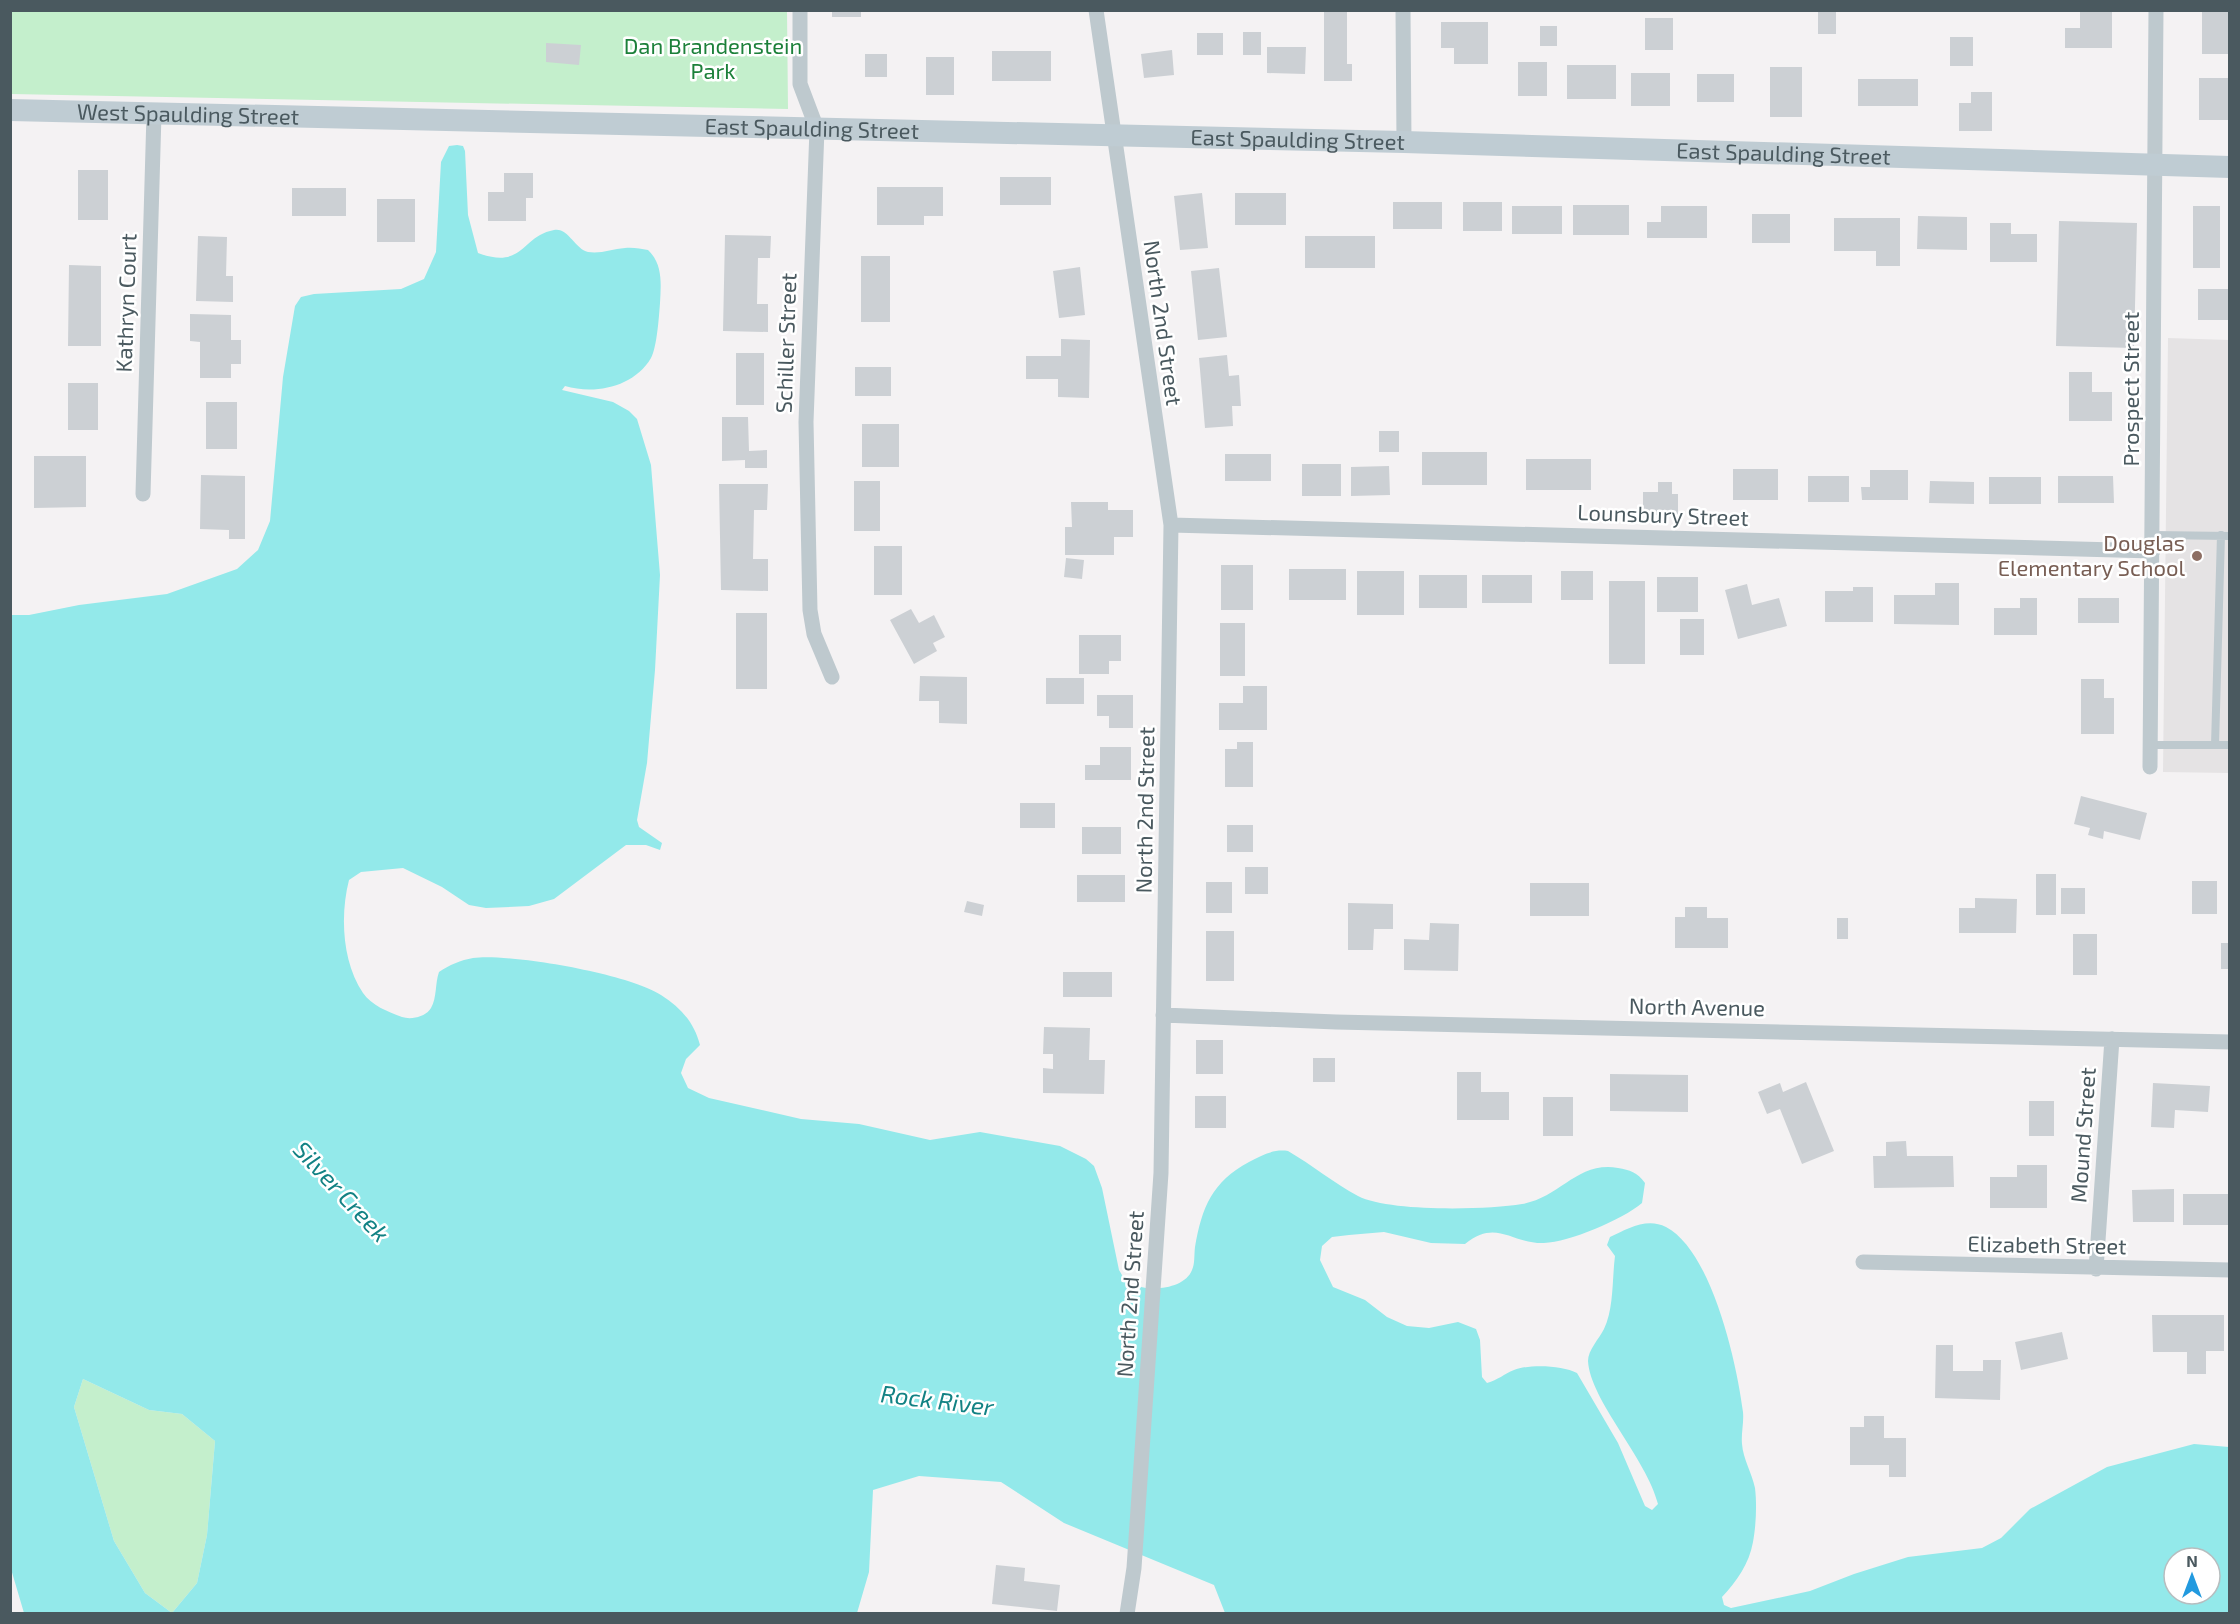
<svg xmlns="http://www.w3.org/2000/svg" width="2240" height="1624" font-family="'Exo 2',sans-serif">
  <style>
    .education { fill: #e5e3e4 }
    .green { fill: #c4efcc }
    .water { fill: #93e9ea; fill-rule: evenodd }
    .building { fill: #ccd0d4 }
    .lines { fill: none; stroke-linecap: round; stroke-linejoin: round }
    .lane { stroke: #bec9ce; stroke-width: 8 }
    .street { stroke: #bec9ce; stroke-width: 15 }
    .secondary { stroke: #bfccd3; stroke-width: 22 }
    .education-dot { fill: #8d6e63; stroke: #fff; stroke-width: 2 }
    .labels { text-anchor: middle; stroke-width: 5; stroke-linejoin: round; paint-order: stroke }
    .park-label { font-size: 22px; fill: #1c803a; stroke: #fff }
    .street-label { font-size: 22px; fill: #4a595f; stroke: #fff }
    .education-label { font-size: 22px; fill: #785e54; stroke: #fff; text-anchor: end }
    .water-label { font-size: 24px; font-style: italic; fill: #128284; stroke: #fff }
  </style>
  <rect width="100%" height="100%" fill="#f4f2f3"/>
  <path class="education" d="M2168 338 2229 340V773L2163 772Z"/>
  <path class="green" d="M11 11H787L788 109 11 94Z
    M83 1379 149 1410 182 1414 215 1441 207 1535 197 1583 172 1613 145 1593 114 1541 74 1407Z"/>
  <path class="water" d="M457 145 463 146 465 151 468 215 478 253C524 270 521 236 554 230 568 227 575 249 588 252 601 254 612 249 625 248 633 247 641 249 648 250 663 264 661 284 660 303 659 316 657 347 651 358 634 387 595 395 565 386L562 390 613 402 629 411 637 419 651 465 660 575 655 670 647 763 637 820 639 827 662 843 660 850 646 845H626L554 899 529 906 486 908 469 905 442 887 403 868 361 872 349 880C340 915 342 962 363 993 371 1005 388 1012 402 1017 411 1020 426 1017 431 1008 437 998 435 983 439 972 449 965 461 960 473 958 510 953 630 974 661 995 681 1008 694 1022 700 1045L686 1059 681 1073 688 1088 709 1098 801 1119 859 1124 930 1140 980 1132 1060 1146 1086 1159 1094 1166 1102 1188 1119 1270C1121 1273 1123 1278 1127 1281 1142 1293 1184 1291 1192 1270 1195 1264 1194 1255 1195 1247 1202 1207 1212 1182 1249 1162 1262 1155 1273 1149 1288 1151 1312 1165 1334 1183 1358 1196 1389 1212 1486 1210 1522 1204 1560 1198 1577 1161 1618 1168 1630 1170 1637 1172 1645 1183L1642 1203C1622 1220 1569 1242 1544 1243 1511 1244 1497 1218 1465 1244L1431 1243 1384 1232 1349 1235 1332 1237 1322 1246 1320 1260 1333 1287 1365 1300 1387 1317 1407 1326 1429 1328 1458 1322 1476 1329 1480 1340 1482 1377 1487 1383C1498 1380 1504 1374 1514 1370 1529 1364 1562 1365 1577 1373L1618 1443 1645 1506 1652 1510 1658 1504C1647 1459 1590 1400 1588 1361 1588 1350 1599 1339 1604 1329 1614 1308 1612 1279 1615 1256L1607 1245 1610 1237C1627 1229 1647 1217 1666 1227 1712 1251 1737 1364 1743 1412 1744 1423 1741 1434 1742 1444 1743 1459 1752 1473 1755 1488 1757 1504 1756 1526 1753 1542 1749 1564 1737 1581 1722 1597L1724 1605 1731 1608 1810 1591 1854 1574 1908 1557 1982 1548 2001 1538 2030 1509 2107 1467 2194 1444 2229 1447V1613H1225L1214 1585 1064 1523 1001 1482 919 1476 873 1490 869 1572 857 1613H24L11 1569V615H29L79 605 167 594 237 569 258 550 270 521 283 377 295 306 301 297 314 294 401 289 424 279 436 252 441 162 449 146ZM83 1379 149 1410 182 1414 215 1441 207 1535 197 1583 172 1613 145 1593 114 1541 74 1407ZM2174 1558H2210V1594H2174Z"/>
  <path class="building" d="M832 10H861V17H832Z
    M1324 10H1347V64H1352V81H1324Z
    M1818 10H1836V34H1818Z
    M2080 10H2112V48H2065V28H2080Z
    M2202 10H2228V54H2202Z
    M1645 18H1673V50H1645Z
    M1441 22H1488V64H1454V48H1441Z
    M1540 26H1557V46H1540Z
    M1243 32H1261V55H1243Z
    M1197 33H1223V55H1197Z
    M1950 37H1973V66H1950Z
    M546 43 581 45 579 65 546 62Z
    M1267 47H1306L1305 74 1267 73Z
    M1172 50 1174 75 1144 78 1141 54Z
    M992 51H1051V81H992Z
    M865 54H887V77H865Z
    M926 57H954V95H926Z
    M1518 62H1547V96H1518Z
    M1567 65H1616V99H1567Z
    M1770 67H1802V117H1770Z
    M1631 73H1670V106H1631Z
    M1697 74H1734V102H1697Z
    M2199 78H2228V120H2199Z
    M1858 79H1918V106H1858Z
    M1971 92H1992V131H1959V103H1971Z
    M78 170H108V220H78Z
    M504 173H533V198H526V221H488V192H504Z
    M1000 177H1051V205H1000Z
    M877 187H943V216H924V225H877Z
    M292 188H346V216H292Z
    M1202 193 1208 248 1180 250 1174 196Z
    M1235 193H1286V225H1235Z
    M377 199H415V242H377Z
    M1393 202H1442V229H1393Z
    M1463 202H1502V231H1463Z
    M1573 205H1629V235H1573Z
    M1512 206H1562V234H1512Z
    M1661 206H1707V238H1647V222H1661Z
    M2193 206H2220V268H2193Z
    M1752 214H1790V243H1752Z
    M1918 216 1967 217V250L1917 249Z
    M1834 218H1900V266H1876V251H1834Z
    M2059 221 2137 223 2134 348 2056 346Z
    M1990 223H2011V234H2037V262H1990Z
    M725 235 771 236 770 258H758L757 304H768V332L723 331Z
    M198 236 227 237 226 276H233V302L196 301Z
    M1305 236H1375V268H1305Z
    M861 256H890V322H861Z
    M69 265 101 266V346H68Z
    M1080 267 1085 315 1059 318 1053 271Z
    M1219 268 1227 337 1198 340 1191 271Z
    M2198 289H2230V320H2198Z
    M190 314 231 315V340H241V364H231V378H200V342L190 341Z
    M1061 339 1090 340 1089 398 1058 397V379H1026V356H1061Z
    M736 353H764V405H736Z
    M1227 355 1229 376 1239 375 1241 406H1232L1233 426 1205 428 1199 358Z
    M855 367H891V396H855Z
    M2069 372H2092V392H2112V421H2069Z
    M68 383H98V430H68Z
    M206 402H237V449H206Z
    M722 417H748L749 451 767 450V468H745V460L722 461Z
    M862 424H899V467H862Z
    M1379 431H1399V452H1379Z
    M1422 452H1487V485H1422Z
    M1225 454H1271V481H1225Z
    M34 456H86V507L34 508Z
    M1526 459H1591V490H1526Z
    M1302 464H1341V496H1302Z
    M1389 466 1390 495 1351 496V467Z
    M1733 469H1778V500H1733Z
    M1870 470H1908V500H1862L1861 487H1870Z
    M201 475 245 476V539H229V530L200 529Z
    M1808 476H1849V502H1808Z
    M2058 476H2113L2114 503H2058Z
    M1989 477H2041V504H1989Z
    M854 481H880V531H854Z
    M1930 481 1974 482V504L1929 503Z
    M1658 482H1672V494H1678V515H1643V492H1658Z
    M719 484H768L767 510H754L753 559H768V591L721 590Z
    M1071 502H1108V510H1133V537H1114V555H1065V527H1072Z
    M874 546H902V595H874Z
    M1066 558 1084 560 1082 579 1064 577Z
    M1221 565H1253V610H1221Z
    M1289 569H1346V600H1289Z
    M1357 571H1404V615H1357Z
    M1561 571H1593V600H1561Z
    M1419 575H1467V608H1419Z
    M1482 575H1532V603H1482Z
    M1657 577H1698V612H1657Z
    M1609 581H1645V664H1609Z
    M1935 583H1959V625L1894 624V595H1935Z
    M1747 584 1752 605 1779 598 1787 626 1738 639 1725 590Z
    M1853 587H1873V622H1825V591H1853Z
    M2020 598H2037V635H1994V608H2020Z
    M2078 598H2119V623H2078Z
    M911 609 919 623 934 615 945 637 933 643 937 651 914 664 890 620Z
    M736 613H767V689H736Z
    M1680 619H1704V655H1680Z
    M1220 623H1245V676H1220Z
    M1079 635H1121V661H1109V674H1079Z
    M920 676 967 677V724L939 723V701H919Z
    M1046 678H1084V704H1046Z
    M2081 679H2104V698H2114V734H2081Z
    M1243 686H1267V730H1219V703H1243Z
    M1097 695H1133V728H1109V716H1097Z
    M1237 742H1253V787H1225V749H1237Z
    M1100 747H1131V780H1085V765H1100Z
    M2081 796 2147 813 2140 840 2104 831 2103 839 2088 835 2090 828 2074 824Z
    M1020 803H1055V828H1020Z
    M1227 825H1253V852H1227Z
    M1082 827H1121V854H1082Z
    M1245 867H1268V894H1245Z
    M2036 874H2056V915H2036Z
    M1077 875H1125V902H1077Z
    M2192 881H2217V914H2192Z
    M1206 882H1232V913H1206Z
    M1530 883H1589V916H1530Z
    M2061 888H2085V914H2061Z
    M1975 898 2017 899 2016 933H1959V908H1975Z
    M967 901 984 905 982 916 964 912Z
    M1348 903 1393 904V929H1374L1373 950H1348Z
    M1685 907H1707V918H1728V948H1675V917H1685Z
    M1837 918H1848V939H1837Z
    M1430 923 1459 924 1458 971 1404 970V939L1429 940Z
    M1206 931H1234V981H1206Z
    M2073 934H2097V975H2073Z
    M2221 943H2230V969H2221Z
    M1063 972H1112V997H1063Z
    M1044 1027 1090 1028 1089 1060H1105L1104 1094 1043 1093V1068L1053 1069V1054H1043Z
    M1196 1040H1223V1074H1196Z
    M1313 1058H1335V1082H1313Z
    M1457 1072H1481V1092H1509V1120H1457Z
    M1610 1074 1688 1075V1112L1610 1111Z
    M1806 1082 1834 1151 1802 1164 1780 1109 1767 1114 1758 1092 1780 1083 1783 1092Z
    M2153 1083 2210 1086 2208 1112 2175 1110 2174 1128 2151 1127Z
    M1195 1096H1226V1128H1195Z
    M1543 1097H1573V1136H1543Z
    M2029 1101H2054V1136H2029Z
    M1906 1141 1907 1156H1953L1954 1187 1874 1188 1873 1156H1886V1142Z
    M2017 1165H2047V1208H1990V1177H2017Z
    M2174 1189V1222H2133L2132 1190Z
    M2183 1194H2228V1225H2183Z
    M2152 1315H2224V1351H2206V1374H2187V1352H2153Z
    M2062 1332 2068 1359 2021 1370 2015 1342Z
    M1936 1345H1953V1371H1983V1360H2001L2000 1400 1935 1398Z
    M1864 1416H1884V1438H1906V1477H1889V1465H1850V1427H1864Z
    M996 1565 1025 1568 1024 1581 1060 1585 1057 1611 992 1604Z"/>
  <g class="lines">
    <path class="lane" d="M2153 535 2230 536
      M2150 745H2230
      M2215 745 2221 535"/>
    <path class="street" d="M800 10V84L817 129 806 422 810 610 814 634 832 677
      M1096 10 1171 525 1161 1173 1134 1568 1127 1614
      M1403 10 1404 142
      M143 494 154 114
      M1171 525 2153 551
      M2150 767 2156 10
      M1163 1015 1336 1022 2230 1042
      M1863 1262 2230 1270
      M2096 1269 2112 1039"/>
    <path class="secondary" id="s1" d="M10 110 1404 142 2230 167"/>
  </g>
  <circle class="education-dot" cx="2197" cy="556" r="6"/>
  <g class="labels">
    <g class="park-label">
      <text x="713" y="54">Dan Brandenstein<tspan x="713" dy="25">Park</tspan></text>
    </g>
    <g class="street-label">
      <text dy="8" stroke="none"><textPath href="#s1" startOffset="178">West Spaulding Street</textPath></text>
      <text dy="8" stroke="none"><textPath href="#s1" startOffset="802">East Spaulding Street</textPath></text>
      <text dy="8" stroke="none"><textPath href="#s1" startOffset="1288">East Spaulding Street</textPath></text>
      <text dy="8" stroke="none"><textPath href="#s1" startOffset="1774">East Spaulding Street</textPath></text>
      <text transform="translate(126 303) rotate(-88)" y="8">Kathryn Court</text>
      <text transform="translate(1163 323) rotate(82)" y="8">North 2nd Street</text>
      <text transform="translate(786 343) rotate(-88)" y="8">Schiller Street</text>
      <text transform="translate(2131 389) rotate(-90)" y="8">Prospect Street</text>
      <text transform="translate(1663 515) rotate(2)" y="8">Lounsbury Street</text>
      <text transform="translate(1145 810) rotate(-89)" y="8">North 2nd Street</text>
      <text transform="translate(1697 1007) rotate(1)" y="8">North Avenue</text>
      <text transform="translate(2083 1135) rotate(-86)" y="8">Mound Street</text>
      <text transform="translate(2047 1245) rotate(1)" y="8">Elizabeth Street</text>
      <text transform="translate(1130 1294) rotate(-86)" y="8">North 2nd Street</text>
    </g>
    <g class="education-label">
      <text x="2185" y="551">Douglas<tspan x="2185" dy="25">Elementary School</tspan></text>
    </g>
    <g class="water-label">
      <text transform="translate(341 1192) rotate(47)" y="8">Silver Creek</text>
      <text transform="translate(937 1401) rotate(7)" y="8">Rock River</text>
    </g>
  </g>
  <rect width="2240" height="1624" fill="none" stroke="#4a595f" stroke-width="24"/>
  <g transform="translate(2192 1576)"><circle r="28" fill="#ffffff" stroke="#b7bdbf" stroke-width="1.5"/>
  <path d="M0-4.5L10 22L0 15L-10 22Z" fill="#229adf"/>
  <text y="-9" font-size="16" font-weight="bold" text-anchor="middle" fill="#4a595f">N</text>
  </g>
</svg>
